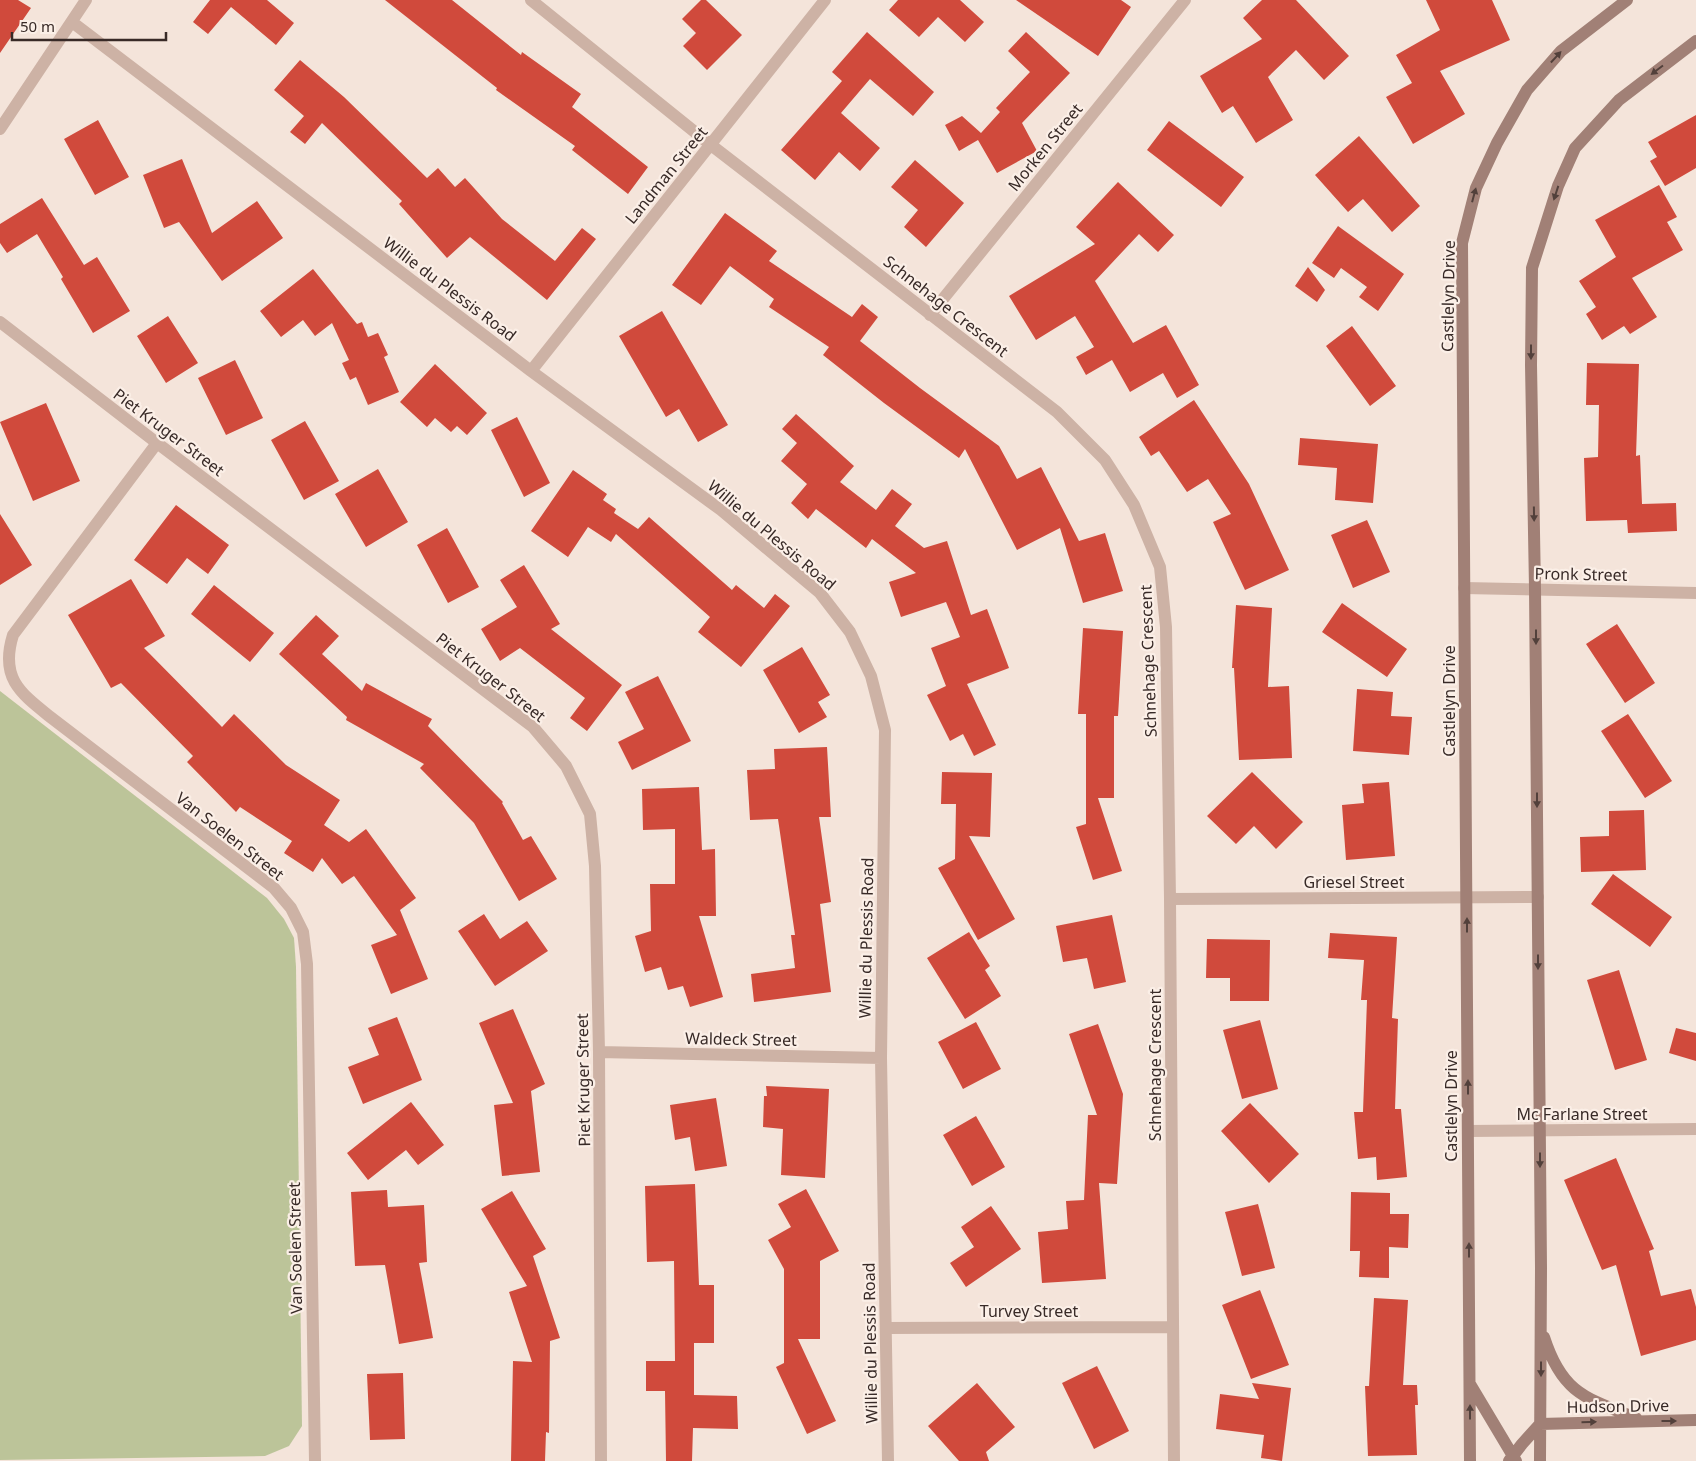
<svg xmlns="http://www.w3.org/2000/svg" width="1696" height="1461" font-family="'Noto Sans',sans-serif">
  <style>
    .green { fill: #bcc499 }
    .building { fill: #d04a3c }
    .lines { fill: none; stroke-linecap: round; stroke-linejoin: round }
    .street { stroke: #cdb2a5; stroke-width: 12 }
    .secondary { stroke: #a18076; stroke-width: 12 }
    .oneway { fill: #52403b }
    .labels { text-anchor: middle; stroke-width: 4.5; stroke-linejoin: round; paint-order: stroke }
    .street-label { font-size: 16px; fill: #382a27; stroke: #fbefe7 }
  </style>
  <rect width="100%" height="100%" fill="#f4e4da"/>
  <path class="green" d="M0 691 267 898 284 919 294 938 296 967 302 1426 289 1446 265 1456 0 1460Z"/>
  <path class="building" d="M0 0H18L31 8 0 53Z
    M210 0H267L294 23 276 45 231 7 208 34 193 22Z
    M385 0H452L521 55 522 52 581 94 572 107 648 167 628 194 572 150 575 146 496 90 497 88Z
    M701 0H706L742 35 707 70 683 46 696 33 682 19Z
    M898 0H960L984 22 965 42 938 17 919 37 889 10Z
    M1016 0H1121L1131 7 1098 56Z
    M1262 0H1296L1349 56 1324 80 1296 50 1268 77 1293 120 1256 143 1233 106 1222 113 1200 76 1262 39 1243 18Z
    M1426 0H1492L1510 40 1440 71 1465 114 1413 144 1386 97 1412 83 1396 55 1440 30Z
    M867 32 934 92 913 116 870 79 841 113 880 148 860 171 839 152 815 180 781 150 842 81 832 72Z
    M1026 32 1070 73 1022 123 1037 151 997 173 978 140 959 151 945 125 962 116 981 133 1000 112 996 108 1030 72 1008 51Z
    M300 60 344 97 427 178 438 168 455 187 465 178 502 219 555 261 582 228 596 239 547 300 470 237 447 258 399 204 402 201 322 123 305 144 290 132 304 116 274 90Z
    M1696 115V168L1665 186 1650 161 1657 157 1648 142Z
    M98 120 129 177 95 195 64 139Z
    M1169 121 1244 177 1221 207 1147 150Z
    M1359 136 1420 206 1392 232 1363 199 1348 212 1315 175Z
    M182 159 212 233 257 201 283 238 222 281 179 222 164 228 143 175Z
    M915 160 964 203 926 247 904 227 918 210 891 187Z
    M1118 182 1174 235 1158 252 1139 234 1095 281 1133 343 1166 325 1199 385 1177 398 1163 373 1130 392 1112 360 1086 375 1076 357 1094 347 1075 316 1036 340 1009 296 1095 244 1076 227Z
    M1659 185 1677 217 1667 222 1683 250 1632 278 1657 317 1630 334 1624 326 1602 340 1586 314 1596 307 1579 281 1616 257 1595 220Z
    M42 198 84 265 97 257 130 311 93 333 61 279 63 277 37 234 7 253 0 243V224Z
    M725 213 777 251 769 261 852 317 862 304 878 317 860 341 920 388 999 446 1017 479 1041 467 1079 541 1105 533 1123 591 1083 603 1060 528 1017 550 965 449 959 458 884 403 823 355 829 347 769 307 774 299 730 266 701 305 672 285Z
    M1338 226 1404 274 1378 311 1359 297 1367 287 1341 268 1334 278 1312 263Z
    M1308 267 1325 290 1317 302 1295 286Z
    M313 269 357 324 362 322 368 337 378 333 388 355 384 357 399 392 368 405 356 377 350 380 342 363 349 360 332 323 315 336 303 320 281 337 260 311Z
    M662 311 728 425 698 442 679 409 666 417 619 336Z
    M168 316 198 363 166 383 137 336Z
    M1352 326 1396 386 1370 406 1326 346Z
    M235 360 263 418 226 435 198 378Z
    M1587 363 1639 364 1636 456 1640 455 1642 504 1676 503 1677 531 1628 533 1627 520 1586 521 1584 458 1598 457 1599 405H1586Z
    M435 364 487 413 467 435 457 426 451 432 435 418 427 427 400 402Z
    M1194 400 1249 484 1289 570 1245 590 1213 522 1231 514 1208 479 1187 492 1159 451 1151 456 1139 437Z
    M46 403 80 481 33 501 0 422Z
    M796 414 854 466 840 482 876 510 892 489 912 504 895 526 924 548 947 541 971 615 987 609 1009 668 967 684 996 745 974 756 963 734 950 741 927 695 946 686 931 648 960 637 946 602 901 617 889 582 916 573 872 539 866 548 816 509 808 519 791 503 807 484 781 461 797 443 782 429Z
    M517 417 550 483 524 497 491 430Z
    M305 421 339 481 304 500 271 440Z
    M1300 438 1378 444 1373 503 1335 500 1337 468 1298 465Z
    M378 469 408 522 366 547 335 494Z
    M573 470 607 494 603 500 616 509 614 513 638 529 649 517 732 590 736 585 764 608 775 594 790 606 741 667 698 632 710 617 616 534 611 542 588 527 568 557 531 531Z
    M176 505 229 545 208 574 187 558 167 584 134 560Z
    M0 514 32 565 0 585Z
    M1367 520 1390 572 1353 588 1331 535Z
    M447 528 479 587 448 603 417 545Z
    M524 565 560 624 551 629 622 685 587 731 570 718 585 698 520 648 500 661 481 629 517 607 500 580Z
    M131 579 165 636 144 648 222 727 234 714 286 765 340 800 324 825 349 842 366 829 416 898 400 910 428 979 391 994 371 945 397 935 354 876 342 884 322 858 313 872 284 853 292 841 240 807 236 812 187 762 193 756 121 683 111 688 68 615Z
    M214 585 274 633 250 662 191 614Z
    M1342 603 1407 649 1387 677 1322 632Z
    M1236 605 1272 608 1268 687 1289 686 1292 758 1239 760 1234 668H1232Z
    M316 615 339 636 322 654 362 691 366 683 432 719 428 726 503 802 502 803 523 840 531 836 557 879 519 901 474 823 420 768 424 764 346 720 347 717 279 654Z
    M1617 624 1655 683 1625 703 1586 644Z
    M1083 628 1123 631 1118 716H1114V798H1098L1122 871 1093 880 1076 827 1086 824V714H1078Z
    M802 647 830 695 818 702 827 717 799 733 763 670Z
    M658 676 691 741 632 770 618 742 644 729 625 692Z
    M1357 689 1393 692 1391 716 1412 717 1409 755 1353 751Z
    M1628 714 1672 781 1645 798 1601 731Z
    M827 747 831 817H819L831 902 820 904 831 992 754 1002 751 974 795 968 791 935H795L778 819 750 820 747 770 775 769 774 749Z
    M942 772 992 773 990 837 969 836 1015 919 978 940 938 868 955 859 956 804H941Z
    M1252 772 1303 822 1276 849 1254 826 1236 844 1207 816Z
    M1389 782 1395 856 1346 860 1342 805 1364 803 1362 784Z
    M699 787 702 850 715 849 716 916H699L723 997 690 1007 683 986 668 990 661 967 645 972 635 936 651 931 650 884H675V829L643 830 642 789Z
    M1644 810 1646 870 1581 872 1580 837 1609 836V811Z
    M1613 874 1672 917 1650 947 1591 904Z
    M484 914 500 939 527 921 548 951 495 986 458 931Z
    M1112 915 1126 982 1094 989 1087 958 1063 962 1056 926Z
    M969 932 990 966 985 970 1001 996 965 1019 927 958Z
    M1330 933 1397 937 1392 1018 1398 1019 1395 1109H1401L1407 1177 1377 1180 1376 1157 1358 1159 1354 1112H1363L1367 1000H1361L1364 960 1328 958Z
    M1207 939 1270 940 1269 1001H1230V978H1206Z
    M1619 970 1647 1060 1615 1070 1587 980Z
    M513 1009 545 1084 531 1091 540 1172 502 1176 494 1105 513 1103 479 1023Z
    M397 1017 422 1080 363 1104 348 1067 379 1055 368 1028Z
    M1260 1020 1278 1089 1242 1099 1223 1030Z
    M976 1022 1001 1069 963 1089 938 1042Z
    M1098 1024 1123 1094 1117 1184 1099 1183 1106 1279 1042 1283 1038 1232 1068 1229 1066 1201 1084 1200 1088 1115H1097L1069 1034Z
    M1676 1028 1696 1033V1061L1669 1053Z
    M766 1086 829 1089 825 1178 781 1175 783 1129 763 1127 764 1096H767Z
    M716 1098 727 1166 695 1171 690 1137 675 1140 670 1105Z
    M411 1102 444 1145 418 1165 406 1150 368 1180 347 1153Z
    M1250 1103 1299 1154 1269 1183 1221 1131Z
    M976 1116 1005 1167 972 1186 943 1135Z
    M1616 1158 1654 1249 1649 1251 1661 1296 1691 1289 1696 1307V1340L1641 1356 1616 1265 1602 1270 1564 1180Z
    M695 1184 699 1285H714V1343H694V1395L737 1396 738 1429 693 1428 692 1461H666L665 1391H646V1361H675L674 1261 647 1262 645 1186Z
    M806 1189 839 1251 820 1261V1339H798L836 1421 807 1434 776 1367 784 1363V1269L768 1240 791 1227 778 1204Z
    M387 1190 388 1207 424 1205 427 1262 419 1263 433 1338 399 1344 385 1265 355 1266 351 1192Z
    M512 1191 546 1249 533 1256 560 1338 550 1341 549 1433 546 1432 545 1461H511L513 1361 532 1362 509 1292 527 1286 481 1209Z
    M1351 1192 1390 1193V1214H1409L1408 1248 1389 1247V1278L1359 1277 1360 1251H1350Z
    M1258 1204 1275 1268 1242 1276 1225 1212Z
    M991 1206 1021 1249 966 1287 950 1263 974 1247 961 1227Z
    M1260 1290 1289 1365 1251 1379 1222 1305Z
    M1374 1298 1408 1300 1403 1385H1417L1418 1405H1415L1417 1455 1368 1456 1365 1386H1369Z
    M1097 1366 1129 1431 1094 1449 1062 1383Z
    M403 1373 405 1439 370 1440 367 1374Z
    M977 1383 1015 1427 986 1452 989 1461H959L928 1426Z
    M1252 1383 1291 1388 1282 1461 1261 1458 1264 1435 1216 1429 1220 1394 1259 1399Z"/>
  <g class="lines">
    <path class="street" d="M531 0 711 145 1057 412 1105 460 1134 505 1160 567 1166 627 1170 899 1174 1461
      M72 22 531 371 721 510 820 593 850 632 871 676 885 730 881 1058 888 1461
      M0 129 86 0
      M930 315 1185 0
      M0 322 157 443 533 727 566 766 590 814 595 866 599 1052 601 1461
      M531 371 825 0
      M157 443 13 635C0 677 19 692 49 716L274 888 291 908 303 932 307 964 315 1461
      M1464 588 1696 593
      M1170 899 1538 897
      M599 1052 881 1058
      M1468 1131 1696 1129
      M886 1328 1172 1327"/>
    <path class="secondary" d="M1544 1337C1562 1393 1585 1398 1636 1418
      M1470 1384 1516 1461
      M1470 1461 1462 243 1476 188 1497 143 1527 90 1561 51 1627 0
      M1509 1461 1522 1444 1540 1424 1696 1420
      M1540 1461 1541 1268 1535 588 1531 365 1532 268 1558 186 1575 148 1619 100 1696 41"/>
  </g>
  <defs><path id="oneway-solid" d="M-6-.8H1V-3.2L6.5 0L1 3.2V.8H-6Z" transform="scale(1.25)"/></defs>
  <g class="oneway">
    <use href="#oneway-solid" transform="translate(1556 57) rotate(-47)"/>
    <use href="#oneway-solid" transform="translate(1657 70) rotate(143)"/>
    <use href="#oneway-solid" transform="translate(1556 193) rotate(108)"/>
    <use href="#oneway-solid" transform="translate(1474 195) rotate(-75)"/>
    <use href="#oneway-solid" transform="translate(1531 352) rotate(90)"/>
    <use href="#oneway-solid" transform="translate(1534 514) rotate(89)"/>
    <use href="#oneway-solid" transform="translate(1536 637) rotate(90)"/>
    <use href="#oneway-solid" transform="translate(1537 800) rotate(90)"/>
    <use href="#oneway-solid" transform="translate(1467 925) rotate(-90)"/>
    <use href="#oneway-solid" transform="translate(1538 962) rotate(90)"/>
    <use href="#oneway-solid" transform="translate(1468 1087) rotate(-90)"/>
    <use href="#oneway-solid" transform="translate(1540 1160) rotate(90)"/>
    <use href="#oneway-solid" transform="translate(1469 1250) rotate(-90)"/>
    <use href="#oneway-solid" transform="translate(1541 1369) rotate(90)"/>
    <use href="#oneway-solid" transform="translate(1470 1412) rotate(-90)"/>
    <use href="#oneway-solid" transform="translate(1669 1421)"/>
    <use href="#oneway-solid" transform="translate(1589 1422) rotate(-2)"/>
  </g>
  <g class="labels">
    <g class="street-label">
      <text transform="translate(1045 147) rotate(-51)" y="6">Morken Street</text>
      <text transform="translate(666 175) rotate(-51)" y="6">Landman Street</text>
      <text transform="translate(450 289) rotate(37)" y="6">Willie du Plessis Road</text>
      <text transform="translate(1448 296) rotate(-89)" y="6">Castlelyn Drive</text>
      <text transform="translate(946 306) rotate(38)" y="6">Schnehage Crescent</text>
      <text transform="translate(169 432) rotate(37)" y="6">Piet Kruger Street</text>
      <text transform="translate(772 535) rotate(40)" y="6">Willie du Plessis Road</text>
      <text transform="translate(1581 574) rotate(1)" y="6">Pronk Street</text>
      <text transform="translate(1148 661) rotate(-92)" y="6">Schnehage Crescent</text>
      <text transform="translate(491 677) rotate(38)" y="6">Piet Kruger Street</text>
      <text transform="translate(1449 701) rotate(-90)" y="6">Castlelyn Drive</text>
      <text transform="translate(230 836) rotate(38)" y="6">Van Soelen Street</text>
      <text x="1354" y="888">Griesel Street</text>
      <text transform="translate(866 938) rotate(-89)" y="6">Willie du Plessis Road</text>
      <text transform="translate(741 1039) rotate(1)" y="6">Waldeck Street</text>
      <text transform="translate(1155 1065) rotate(-90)" y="6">Schnehage Crescent</text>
      <text transform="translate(583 1080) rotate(-91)" y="6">Piet Kruger Street</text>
      <text transform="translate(1451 1106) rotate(-90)" y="6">Castlelyn Drive</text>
      <text x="1582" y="1120">Mc Farlane Street</text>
      <text transform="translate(295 1248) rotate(-91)" y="6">Van Soelen Street</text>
      <text x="1029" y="1317">Turvey Street</text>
      <text transform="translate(870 1343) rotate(-91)" y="6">Willie du Plessis Road</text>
      <text transform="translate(1618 1406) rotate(-1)" y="6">Hudson Drive</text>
    </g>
  </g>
  <path d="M12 32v8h154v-8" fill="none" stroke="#382a27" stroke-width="2.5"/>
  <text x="20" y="32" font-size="15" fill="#382a27" stroke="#fbefe7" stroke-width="4" paint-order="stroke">50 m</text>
</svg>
